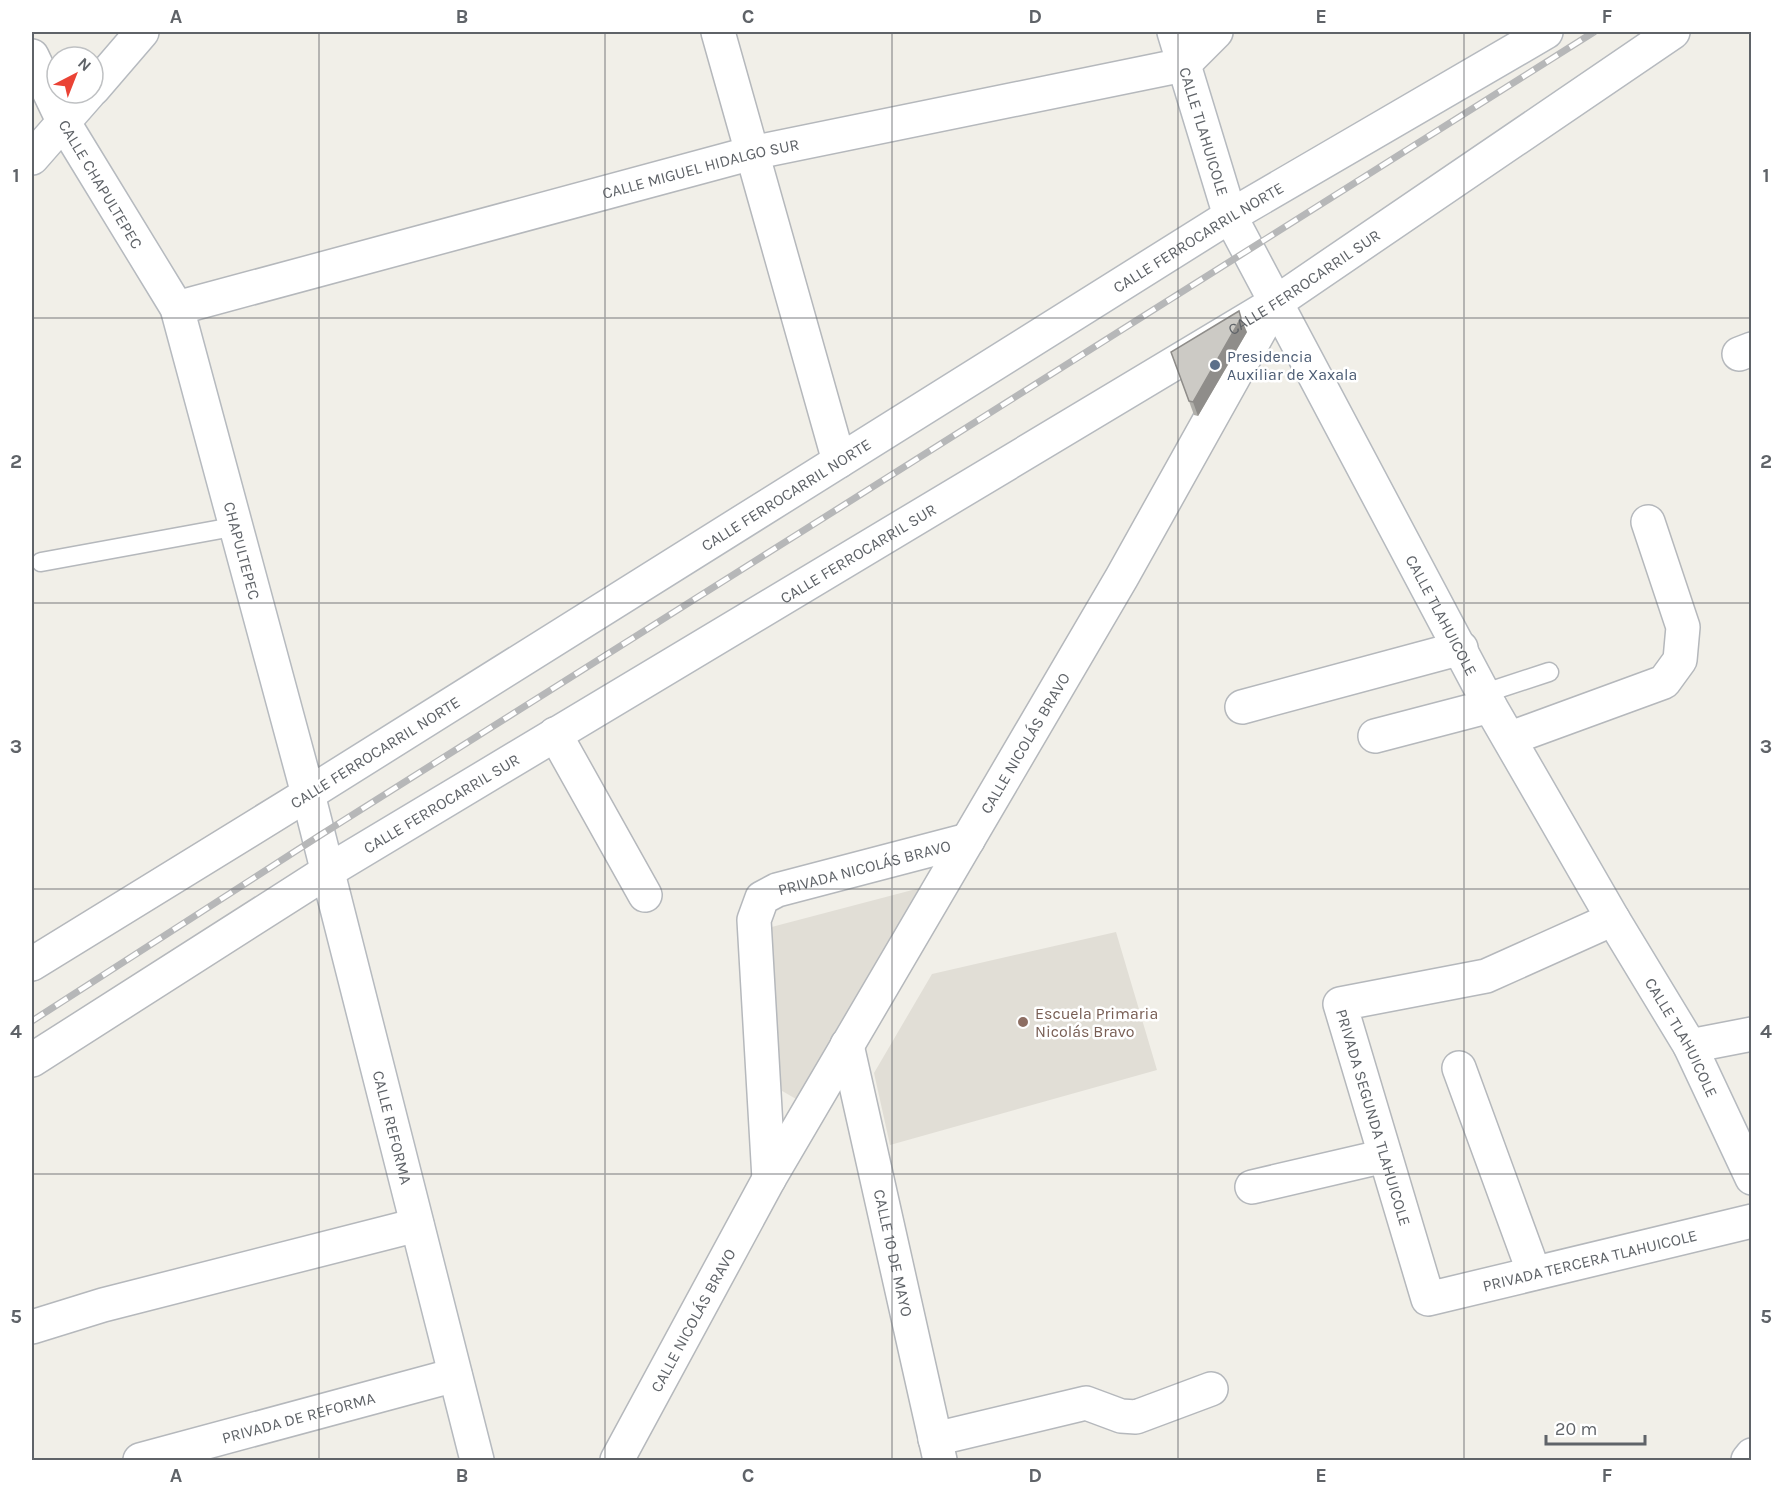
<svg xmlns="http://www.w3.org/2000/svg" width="1783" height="1492" font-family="Karla,sans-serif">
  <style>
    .education { fill: #e1ded6 }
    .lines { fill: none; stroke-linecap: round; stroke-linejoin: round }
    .lane-casing { stroke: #b5b8bc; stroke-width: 21 }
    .street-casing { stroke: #b5b8bc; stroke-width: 36 }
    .secondary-casing { stroke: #b6babf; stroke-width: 36 }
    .lane { stroke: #fff; stroke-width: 18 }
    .street { stroke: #fff; stroke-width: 33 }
    .secondary { stroke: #fff; stroke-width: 33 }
    .rail-casing { stroke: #b6b7b8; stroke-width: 7 }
    .rail { stroke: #fff; stroke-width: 4.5; stroke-dasharray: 14; stroke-linecap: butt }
    .wall { fill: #afaea9 }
    .shaded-wall { fill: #8f8d8a }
    .building { fill: #cccac5; stroke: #8f8d8a; stroke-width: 1.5 }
    .grid { fill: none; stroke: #5f6368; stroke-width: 1.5; stroke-opacity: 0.55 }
    .service-dot { fill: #5c6f8a; stroke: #fff; stroke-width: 2 }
    .education-dot { fill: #8d6e63; stroke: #fff; stroke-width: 2 }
    .labels { text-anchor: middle; stroke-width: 5; stroke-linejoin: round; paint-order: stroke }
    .street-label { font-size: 16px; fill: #5f6368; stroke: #fff }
    .service-label { font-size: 16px; fill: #4e5e75; stroke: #fff; text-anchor: start }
    .education-label { font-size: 16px; fill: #785e54; stroke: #fff; text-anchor: start }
    .neatline { fill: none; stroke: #5f6368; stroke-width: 2 }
    .grid-label { font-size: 20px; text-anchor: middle; font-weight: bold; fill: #5f6368 }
  </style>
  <rect width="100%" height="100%" fill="#f1efe8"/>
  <path class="education" d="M920 888 810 1107 770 1084 764 929Z
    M1116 932 1157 1070 890 1145 874 1073 932 974Z"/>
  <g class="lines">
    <g class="lane-casing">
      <path id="lane" d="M41 562 238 526
        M1485 693 1549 672"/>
    </g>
    <g class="street-casing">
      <g id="street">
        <path d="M718 32 839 461"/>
        <path d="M32 56 64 123"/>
        <path id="s1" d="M177 308 752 153 1183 65 1216 32"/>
        <path d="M1739 354 1752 349"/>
        <path d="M1242 707 1461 648"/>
        <path d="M555 734 645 895"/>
        <path d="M1375 736 1490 706"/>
        <path d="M1511 738 1664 682 1680 660 1683 627 1648 522"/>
        <path id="s2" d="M1613 919 1486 976 1340 1004 1428 1299 1752 1221"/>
        <path d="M32 964 308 794"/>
        <path id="s3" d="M847 1045 940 1460"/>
        <path d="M1690 1046 1752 1034"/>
        <path d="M32 1060 328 871"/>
        <path d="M1459 1068 1534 1273"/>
        <path id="s4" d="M769 1179 754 920 762 898 777 890 968 840"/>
        <path d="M1252 1187 1385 1156"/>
        <path d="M32 1327 103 1305 417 1225"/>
        <path d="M935 1439 1086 1403 1121 1416 1136 1417 1211 1389"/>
        <path id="s5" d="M140 1460 455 1375"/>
        <path id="s6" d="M617 1460 769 1179 1122 577 1275 303"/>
      </g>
    </g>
    <g class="secondary-casing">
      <g id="secondary">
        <path id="s7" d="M1174 32 1230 216 1490 706 1613 919 1690 1046 1752 1178"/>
        <path d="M93 89 142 32"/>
        <path id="s8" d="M64 123 177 308 308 794 477 1460"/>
        <path d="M32 158 89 93"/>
        <path id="s9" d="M308 794 1230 216 1546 32"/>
        <path id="s10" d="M328 871 1275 303 1673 32"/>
        <path d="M1748 1460 1752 1455"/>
      </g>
    </g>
    <use href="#lane" class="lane"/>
    <use href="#street" class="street"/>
    <use href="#secondary" class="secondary"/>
    <g class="rail-casing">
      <path id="rail" d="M32 1021 319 836 1594 32"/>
    </g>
    <use href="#rail" class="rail"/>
  </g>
  <path class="wall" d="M1247 332 1198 416 1194 415 1171 352Z"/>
  <path class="shaded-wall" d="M1241 318 1247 332 1198 416 1193 402Z"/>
  <path class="building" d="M1239 311 1241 318 1193 402 1189 401 1171 352Z"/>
  <path class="grid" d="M319 32V1460M605 32V1460M892 32V1460M1178 32V1460M1464 32V1460M32 318H1752M32 603H1752M32 889H1752M32 1174H1752"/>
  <circle class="service-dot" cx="1215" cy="365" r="6"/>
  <circle class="education-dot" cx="1023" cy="1022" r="6"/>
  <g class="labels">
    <g class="street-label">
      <text dy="6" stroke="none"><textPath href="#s7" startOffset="104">CALLE TLAHUICOLE</textPath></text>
      <text dy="6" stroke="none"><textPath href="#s1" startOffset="542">CALLE MIGUEL HIDALGO SUR</textPath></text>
      <text transform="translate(101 184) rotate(59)" y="6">CALLE CHAPULTEPEC</text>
      <text dy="6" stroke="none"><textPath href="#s9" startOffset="1050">CALLE FERROCARRIL NORTE</textPath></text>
      <text dy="6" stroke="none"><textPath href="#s10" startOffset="1140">CALLE FERROCARRIL SUR</textPath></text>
      <text dy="6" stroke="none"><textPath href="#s9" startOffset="564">CALLE FERROCARRIL NORTE</textPath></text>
      <text dy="6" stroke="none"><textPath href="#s8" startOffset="468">CHAPULTEPEC</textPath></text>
      <text dy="6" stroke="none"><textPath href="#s10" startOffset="618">CALLE FERROCARRIL SUR</textPath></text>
      <text dy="6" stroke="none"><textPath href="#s7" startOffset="644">CALLE TLAHUICOLE</textPath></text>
      <text dy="6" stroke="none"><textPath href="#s6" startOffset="825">CALLE NICOLÁS BRAVO</textPath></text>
      <text transform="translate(375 752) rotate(-32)" y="6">CALLE FERROCARRIL NORTE</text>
      <text dy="6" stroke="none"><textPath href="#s10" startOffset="132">CALLE FERROCARRIL SUR</textPath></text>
      <text dy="6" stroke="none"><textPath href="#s4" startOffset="390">PRIVADA NICOLÁS BRAVO</textPath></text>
      <text dy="6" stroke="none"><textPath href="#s7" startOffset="1130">CALLE TLAHUICOLE</textPath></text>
      <text dy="6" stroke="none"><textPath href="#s2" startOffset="406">PRIVADA SEGUNDA TLAHUICOLE</textPath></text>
      <text dy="6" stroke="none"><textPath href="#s8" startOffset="1064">CALLE REFORMA</textPath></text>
      <text dy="6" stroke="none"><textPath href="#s3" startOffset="213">CALLE 10 DE MAYO</textPath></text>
      <text dy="6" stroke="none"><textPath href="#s2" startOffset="762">PRIVADA TERCERA TLAHUICOLE</textPath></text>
      <text dy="6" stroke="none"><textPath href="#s6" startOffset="159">CALLE NICOLÁS BRAVO</textPath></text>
      <text dy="6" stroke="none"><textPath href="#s5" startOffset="164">PRIVADA DE REFORMA</textPath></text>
    </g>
    <g class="service-label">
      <text x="1227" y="362">Presidencia<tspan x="1227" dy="18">Auxiliar de Xaxala</tspan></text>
    </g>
    <g class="education-label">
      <text x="1035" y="1019">Escuela Primaria<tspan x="1035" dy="18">Nicolás Bravo</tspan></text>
    </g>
  </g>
  <rect width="1783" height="1492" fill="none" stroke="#ffffff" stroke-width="66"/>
  <g transform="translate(75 75) rotate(42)"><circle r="28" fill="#ffffff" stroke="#bfc1c3" stroke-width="1.5"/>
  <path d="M0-4.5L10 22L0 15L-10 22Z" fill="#ea4335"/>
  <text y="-9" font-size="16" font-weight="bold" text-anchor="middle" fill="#5f6368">N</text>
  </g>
  <path d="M1546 1435v9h99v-9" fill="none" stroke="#5f6368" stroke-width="3"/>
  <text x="1555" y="1435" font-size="18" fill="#5f6368" stroke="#ffffff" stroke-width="4.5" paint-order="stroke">20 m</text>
  <rect x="33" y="33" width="1717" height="1426" class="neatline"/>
  <g class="grid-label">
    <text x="176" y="23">A</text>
    <text x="462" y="23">B</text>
    <text x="748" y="23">C</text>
    <text x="1035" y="23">D</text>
    <text x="1321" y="23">E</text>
    <text x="1607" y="23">F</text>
    <text x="16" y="182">1</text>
    <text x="1766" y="182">1</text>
    <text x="16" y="468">2</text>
    <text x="1766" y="468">2</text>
    <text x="16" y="753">3</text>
    <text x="1766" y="753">3</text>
    <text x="16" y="1038">4</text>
    <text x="1766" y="1038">4</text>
    <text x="16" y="1323">5</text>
    <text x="1766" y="1323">5</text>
    <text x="176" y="1482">A</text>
    <text x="462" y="1482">B</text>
    <text x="748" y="1482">C</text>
    <text x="1035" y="1482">D</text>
    <text x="1321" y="1482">E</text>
    <text x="1607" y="1482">F</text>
  </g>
</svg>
